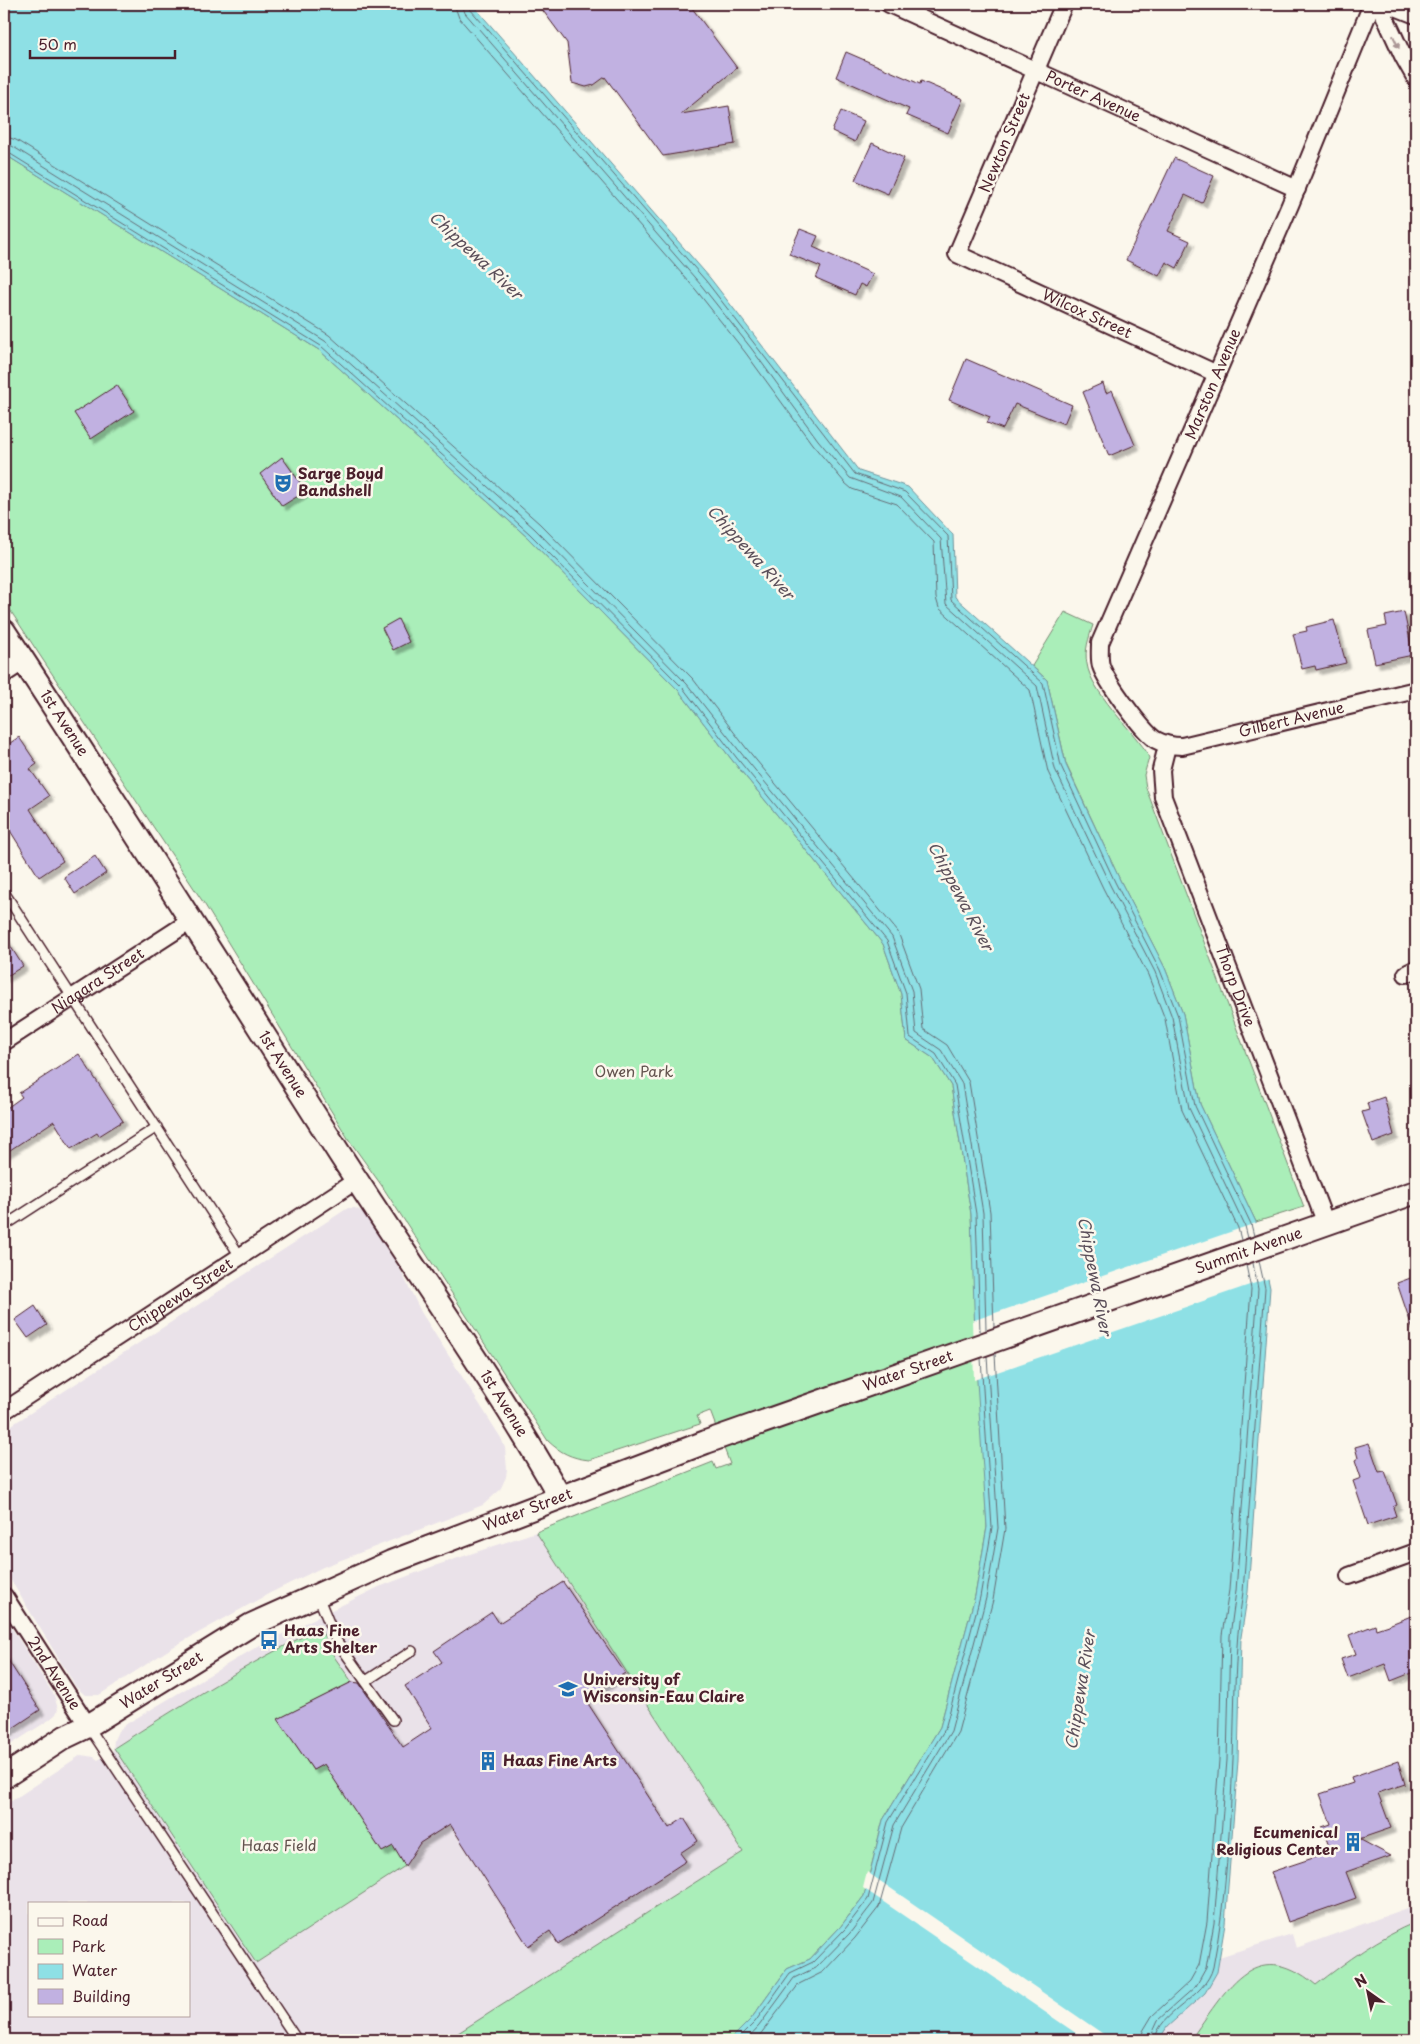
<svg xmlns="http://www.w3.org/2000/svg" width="1420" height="2044" font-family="'Playpen Sans',sans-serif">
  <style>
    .built { fill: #eae2e9; fill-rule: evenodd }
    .green { fill: #aaeeb9; stroke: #7a8672 }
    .water { fill: #8ee0e5; stroke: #73939b }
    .pier { fill: #fbf7ec }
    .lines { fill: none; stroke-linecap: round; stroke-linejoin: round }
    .shore { stroke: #656c75; stroke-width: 1 }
    .building { fill: #c1b1e1; stroke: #4a1f2b; filter: url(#shadow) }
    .lane-casing { stroke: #4a1f2b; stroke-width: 12 }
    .street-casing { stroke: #4a1f2b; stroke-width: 20 }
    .secondary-casing { stroke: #4a1f2b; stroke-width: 26 }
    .lane { stroke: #fbf7ec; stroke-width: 9 }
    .street { stroke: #fbf7ec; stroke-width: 16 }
    .secondary { stroke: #fbf7ec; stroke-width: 22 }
    .oneway { fill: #ab9695 }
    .labels { text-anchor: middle; stroke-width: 5; stroke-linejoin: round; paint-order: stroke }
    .street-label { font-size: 15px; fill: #4a1f2b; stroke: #fbf7ec }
    .poi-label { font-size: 15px; font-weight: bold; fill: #4a1f2b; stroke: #fbf7ec; text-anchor: start }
    .park-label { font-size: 15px; fill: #62534e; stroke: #fbf7ec }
    .water-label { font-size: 16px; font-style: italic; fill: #5b4f5a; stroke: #fbf7ec }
  </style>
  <defs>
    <filter id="shadow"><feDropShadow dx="4.5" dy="4.5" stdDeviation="1" flood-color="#0004"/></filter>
  </defs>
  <rect width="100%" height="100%" fill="#fbf7ec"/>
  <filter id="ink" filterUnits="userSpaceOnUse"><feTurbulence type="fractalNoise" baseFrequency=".02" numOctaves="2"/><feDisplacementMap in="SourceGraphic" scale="10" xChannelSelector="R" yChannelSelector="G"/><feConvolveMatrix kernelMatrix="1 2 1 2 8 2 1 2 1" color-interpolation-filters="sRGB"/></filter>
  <g filter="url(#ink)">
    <path class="built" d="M348 1208H355L363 1212 370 1221 401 1271 421 1312 501 1438 505 1448 507 1469 506 1477 500 1490 483 1505 323 1567 270 1593 173 1647 99 1695H85L76 1687 4 1569V1430Z
      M977 1383 730 2040H4V1806L81 1755 94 1757 98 1760 113 1751 114 1740 118 1731 128 1723 260 1645 379 1587 434 1566 536 1532 713 1462 716 1469ZM29 1903H189V2015H29Z
      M4 1616 54 1695 58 1709 56 1714 49 1720 4 1749Z
      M1416 1905V2040H1159L1167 2027 1205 1993 1217 1972 1219 1957 1292 1934 1296 1948Z"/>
    <path class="green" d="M4 154 319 350 527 537 679 691 732 760 883 944 901 994 906 1040 933 1058 951 1086 971 1214 987 1527 975 1596 940 1727 883 1820 864 1896 841 1926 810 1959 787 1969 751 2019 730 2040H447L743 1852 536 1532 713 1462 716 1469 730 1464 710 1411 697 1416 700 1424 589 1460C571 1458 561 1453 548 1441L382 1186 349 1140 205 905 4 601Z
      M1065 612 1093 625C1089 638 1084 650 1087 664 1091 691 1130 728 1146 751L1149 758 1144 775 1146 788 1304 1207 1256 1222 1200 1104 1183 1014 1165 968 1120 880 1066 764 1047 680 1032 666Z
      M320 1628 335 1658 352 1682 279 1719 313 1770 343 1752 405 1866 256 1963 114 1748C181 1705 248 1663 320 1628Z
      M1416 1922V2040H1190C1225 1993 1253 1932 1316 1985 1347 1961 1379 1937 1416 1922Z"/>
    <path class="water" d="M4 4H472L710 278 859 471 908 487 953 535 955 597 1047 680 1066 765 1120 880 1165 968 1183 1014 1200 1104 1256 1222 1270 1288 1248 1592 1241 1637 1238 1761 1225 1924 1217 1972 1205 1993 1167 2027 1159 2040H730L751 2019 787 1969 810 1959 841 1926 864 1896 883 1820 940 1727 975 1596 987 1527 976 1367 971 1214 951 1086 933 1058 906 1040 901 994 883 944 732 760 679 691 527 537 319 350 4 154Z"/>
    <path class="pier" d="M1259 1222 1270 1278 974 1380 972 1321Z
      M867 1872 1112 2040H1086L863 1888Z"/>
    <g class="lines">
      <path class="shore" d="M454 4 459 18 696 290 745 352 812 444 845 483 852 489 897 504 934 542 936 598 939 608 1030 690 1048 772 1103 888 1148 975 1165 1019 1182 1110 1238 1228 1241 1240
        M462 4 465 13 701 285 751 348 818 440 850 478 901 497 941 539 946 604 1037 686 1055 769 1110 885 1155 972 1172 1017 1189 1108 1245 1226 1248 1238
        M468 4 470 9 706 281 855 474 905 492 948 536 951 600 1043 683 1061 766 1115 882 1160 970 1178 1016 1195 1106 1251 1224 1254 1236
        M4 136 16 140 329 335 540 524 693 679 747 749 898 932 919 989 923 1029 947 1045 969 1082 990 1212 994 1327
        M4 144 12 146 325 341 535 529 687 684 741 753 892 937 912 991 916 1033 941 1050 962 1084 983 1213 986 1330
        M4 150 321 346 530 534 683 688 736 757 887 941 906 993 910 1037 936 1054 955 1085 976 1214 980 1332
        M737 2040 755 2022 790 1973 813 1962 845 1929 868 1899 888 1822 945 1729 980 1597 992 1528 981 1358
        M746 2040 759 2026 794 1978 817 1967 850 1933 873 1903 894 1825 951 1731 986 1598 998 1528 987 1356
        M756 2040 799 1984 823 1972 855 1938 879 1907 901 1828 958 1732 993 1600 1005 1529 995 1354
        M1141 2040 1143 2031 1152 2016 1190 1981 1199 1965 1207 1922 1219 1760 1222 1635 1229 1590 1251 1289 1246 1265
        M1149 2040 1158 2020 1196 1986 1206 1968 1214 1923 1227 1760 1230 1636 1236 1591 1258 1289 1253 1263
        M1155 2040C1158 2012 1206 1998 1213 1967 1226 1901 1230 1826 1233 1759 1235 1702 1234 1648 1243 1592L1265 1288 1259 1261"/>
    </g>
    <path class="building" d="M538 4H689L737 68 681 114 729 106 735 144 663 156 605 77 594 85 586 87 572 83 567 43Z
      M846 52 920 84 921 81 963 99 948 133 906 115 909 109 836 77Z
      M841 111 864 121 855 142 832 131Z
      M872 143 904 158 888 194 855 180Z
      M1174 158 1214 176 1202 203 1185 195 1168 231 1190 241 1177 268 1166 262 1159 276 1126 260Z
      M800 229 818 236 813 247 873 274 866 287 860 284 855 295 816 278 821 267 789 254Z
      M966 359 1072 405 1064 424 1015 404 1003 429 987 423 990 417 949 400Z
      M1103 383 1106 393 1112 390 1135 445 1109 456 1083 392Z
      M117 385 134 411 91 439 74 413Z
      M282 457 306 491 282 506 260 474Z
      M1404 612 1413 655 1375 663 1368 630 1387 626 1385 616Z
      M398 619 409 642 393 650 382 628Z
      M1334 620 1346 663 1316 670 1315 666 1302 669 1293 634 1307 631 1306 627Z
      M19 737 37 764 30 769 49 796 30 809 63 861 39 877 4 821V747Z
      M95 856 106 873 75 894 64 877Z
      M4 936 23 966 4 978Z
      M79 1054 123 1121 99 1136 97 1133 71 1149 54 1121 4 1154V1110L22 1097 19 1093Z
      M1384 1097 1394 1135 1373 1143 1362 1112 1369 1110 1367 1103Z
      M1416 1276V1332L1414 1333 1397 1283Z
      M35 1306 47 1325 28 1338 15 1320Z
      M1369 1443 1379 1472 1385 1471 1397 1505 1393 1507 1396 1516 1368 1525 1353 1481 1361 1478 1355 1460 1358 1458 1355 1447Z
      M563 1582 625 1673 585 1699 669 1828 684 1818 698 1841 680 1853 686 1861 558 1944 550 1931 528 1946 450 1824 420 1843 405 1866 393 1846 382 1852 324 1764 313 1770 278 1719 352 1682 359 1683 403 1747 432 1728 405 1686 442 1662 434 1651 492 1612 499 1623Z
      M1416 1614V1671L1391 1681 1385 1664 1348 1678 1341 1659 1356 1654 1349 1635 1375 1625 1376 1629 1391 1624Z
      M4 1654 40 1710 4 1734Z
      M1398 1761 1405 1784 1378 1793 1391 1828 1359 1839 1391 1856 1346 1872 1356 1898 1288 1922 1271 1872 1331 1852 1322 1827 1331 1824 1320 1794 1353 1783 1351 1777Z"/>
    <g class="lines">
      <g class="lane-casing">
        <path id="lane" d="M4 892 240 1256
          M4 1226 157 1127
          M318 1596 336 1640 393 1720
          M366 1681 412 1651
          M88 1726 297 2040"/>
      </g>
      <g class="street-casing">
        <g id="street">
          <path id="s1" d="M889 4 1297 189"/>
          <path id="s2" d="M1064 4 957 254 1217 374"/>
          <path id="s3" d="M1372 4 1290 205 1100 643C1100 651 1099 659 1101 666 1106 681 1143 732 1156 740 1165 745 1172 746 1182 746L1416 690"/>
          <path d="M1379 4 1403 56 1416 79"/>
          <path d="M4 674 24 661"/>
          <path id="s4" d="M1167 746 1161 770 1163 797 1326 1224"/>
          <path d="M1406 974 1416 969"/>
          <path id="s5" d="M4 1042 192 920"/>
          <path id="s6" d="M4 1411 357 1180"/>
          <path d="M1349 1576 1416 1552"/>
          <path id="s7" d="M4 1596 88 1726"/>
        </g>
      </g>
      <g class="secondary-casing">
        <g id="secondary">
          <path d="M1396 4 1416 12"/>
          <path id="s8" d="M4 631C118 804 228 979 339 1153 413 1268 493 1378 560 1497"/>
          <path id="s9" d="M4 1777 65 1737 88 1726 251 1625 391 1562 706 1442 1416 1192"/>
        </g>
      </g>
      <use href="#lane" class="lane"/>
      <use href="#street" class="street"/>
      <use href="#secondary" class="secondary"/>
    </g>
    <defs><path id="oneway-solid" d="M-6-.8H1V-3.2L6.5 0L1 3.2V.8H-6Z" transform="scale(1.25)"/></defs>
    <use class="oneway" href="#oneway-solid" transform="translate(1396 42) rotate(65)"/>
  </g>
  <defs>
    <g id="theatre-bare" transform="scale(1.5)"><path d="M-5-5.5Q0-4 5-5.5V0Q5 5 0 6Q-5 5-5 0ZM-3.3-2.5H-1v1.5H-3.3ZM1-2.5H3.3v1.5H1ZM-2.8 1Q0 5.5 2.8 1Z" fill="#1f6fb2" stroke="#fbf7ec" stroke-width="2.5" paint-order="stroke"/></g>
    <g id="bus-bare" transform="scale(1.5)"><path d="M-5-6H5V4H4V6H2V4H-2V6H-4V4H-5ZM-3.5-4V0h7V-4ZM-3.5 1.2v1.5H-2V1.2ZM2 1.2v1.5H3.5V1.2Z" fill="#1f6fb2" stroke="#fbf7ec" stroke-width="2.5" paint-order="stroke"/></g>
    <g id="university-bare" transform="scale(1.5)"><path d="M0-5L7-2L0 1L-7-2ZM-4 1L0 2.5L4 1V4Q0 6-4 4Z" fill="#1f6fb2" stroke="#fbf7ec" stroke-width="2.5" paint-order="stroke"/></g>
    <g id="building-bare" transform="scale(1.5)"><path d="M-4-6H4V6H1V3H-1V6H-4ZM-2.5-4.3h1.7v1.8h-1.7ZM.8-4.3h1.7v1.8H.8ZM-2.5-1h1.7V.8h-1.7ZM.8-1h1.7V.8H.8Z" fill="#1f6fb2" stroke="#fbf7ec" stroke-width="2.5" paint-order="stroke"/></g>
  </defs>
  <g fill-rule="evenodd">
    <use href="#theatre-bare" x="283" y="483"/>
    <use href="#bus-bare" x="269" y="1640"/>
    <use href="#university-bare" x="568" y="1689"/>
    <use href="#building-bare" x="488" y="1761"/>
    <use href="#building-bare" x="1353" y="1842"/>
  </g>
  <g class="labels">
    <g class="street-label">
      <text dy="5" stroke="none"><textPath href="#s1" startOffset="224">Porter Avenue</textPath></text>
      <text transform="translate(1005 143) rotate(-67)" y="5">Newton Street</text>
      <text dy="5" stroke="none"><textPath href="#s2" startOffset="415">Wilcox Street</textPath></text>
      <text transform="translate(1213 384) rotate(-67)" y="5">Marston Avenue</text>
      <text dy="5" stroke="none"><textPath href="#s3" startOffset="950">Gilbert Avenue</textPath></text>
      <text dy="5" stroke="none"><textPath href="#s8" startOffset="110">1st Avenue</textPath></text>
      <text dy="5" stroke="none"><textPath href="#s5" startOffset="112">Niagara Street</textPath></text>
      <text dy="5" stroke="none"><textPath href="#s4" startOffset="254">Thorp Drive</textPath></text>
      <text dy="5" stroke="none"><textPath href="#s8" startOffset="515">1st Avenue</textPath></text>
      <text dy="5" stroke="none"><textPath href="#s9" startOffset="1356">Summit Avenue</textPath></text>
      <text dy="5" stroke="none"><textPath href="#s6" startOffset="211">Chippewa Street</textPath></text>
      <text dy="5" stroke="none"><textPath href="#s9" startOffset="995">Water Street</textPath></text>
      <text dy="5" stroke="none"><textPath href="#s8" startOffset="920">1st Avenue</textPath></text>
      <text dy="5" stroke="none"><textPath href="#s9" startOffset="590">Water Street</textPath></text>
      <text dy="5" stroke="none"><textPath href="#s7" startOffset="92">2nd Avenue</textPath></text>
      <text dy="5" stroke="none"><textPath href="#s9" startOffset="185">Water Street</textPath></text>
    </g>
    <g class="poi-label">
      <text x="298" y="479">Sarge Boyd<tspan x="298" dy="17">Bandshell</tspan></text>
      <text x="284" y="1636">Haas Fine<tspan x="284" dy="17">Arts Shelter</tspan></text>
      <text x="583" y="1685">University of<tspan x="583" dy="17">Wisconsin-Eau Claire</tspan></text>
      <text x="503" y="1766">Haas Fine Arts</text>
      <text x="1338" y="1838" text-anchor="end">Ecumenical<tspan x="1338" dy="17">Religious Center</tspan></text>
    </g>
    <g class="park-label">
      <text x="634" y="1077">Owen Park</text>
      <text x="279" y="1851">Haas Field</text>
    </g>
    <g class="water-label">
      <text transform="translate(476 255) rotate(43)" y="6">Chippewa River</text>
      <text transform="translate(751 552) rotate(48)" y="6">Chippewa River</text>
      <text transform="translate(961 896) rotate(62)" y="6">Chippewa River</text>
      <text transform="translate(1095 1276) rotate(79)" y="6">Chippewa River</text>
      <text transform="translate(1080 1690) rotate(-81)" y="6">Chippewa River</text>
    </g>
  </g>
  <rect width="1420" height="2044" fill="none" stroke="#fbf7ec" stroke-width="20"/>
  <rect x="10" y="10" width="1400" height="2024" fill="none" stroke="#4a1f2b" stroke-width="2" filter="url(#ink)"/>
  <rect x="28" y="1902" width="162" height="115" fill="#fbf7ec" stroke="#b4a19f"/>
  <rect x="38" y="1918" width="25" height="8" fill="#fbf7ec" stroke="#b4a19f"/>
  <text x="72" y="1926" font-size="15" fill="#4a1f2b">Road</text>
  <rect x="38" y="1939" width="25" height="15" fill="#aaeeb9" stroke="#b4a19f"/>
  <text x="72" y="1952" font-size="15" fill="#4a1f2b">Park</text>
  <rect x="38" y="1964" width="25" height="15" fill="#8ee0e5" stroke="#b4a19f"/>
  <text x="72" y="1976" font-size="15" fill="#4a1f2b">Water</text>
  <rect x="38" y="1989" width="25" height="15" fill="#c1b1e1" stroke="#b4a19f"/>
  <text x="72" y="2002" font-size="15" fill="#4a1f2b">Building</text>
  <g transform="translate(1368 1992) rotate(327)" stroke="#fbf7ec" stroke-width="4" paint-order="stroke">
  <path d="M0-4L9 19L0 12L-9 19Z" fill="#4a1f2b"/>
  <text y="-8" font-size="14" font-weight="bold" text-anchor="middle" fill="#4a1f2b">N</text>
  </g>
  <path d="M30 50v8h145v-8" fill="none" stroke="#4a1f2b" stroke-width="2.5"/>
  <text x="38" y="50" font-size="15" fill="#4a1f2b" stroke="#fbf7ec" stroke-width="4" paint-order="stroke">50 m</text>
</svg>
